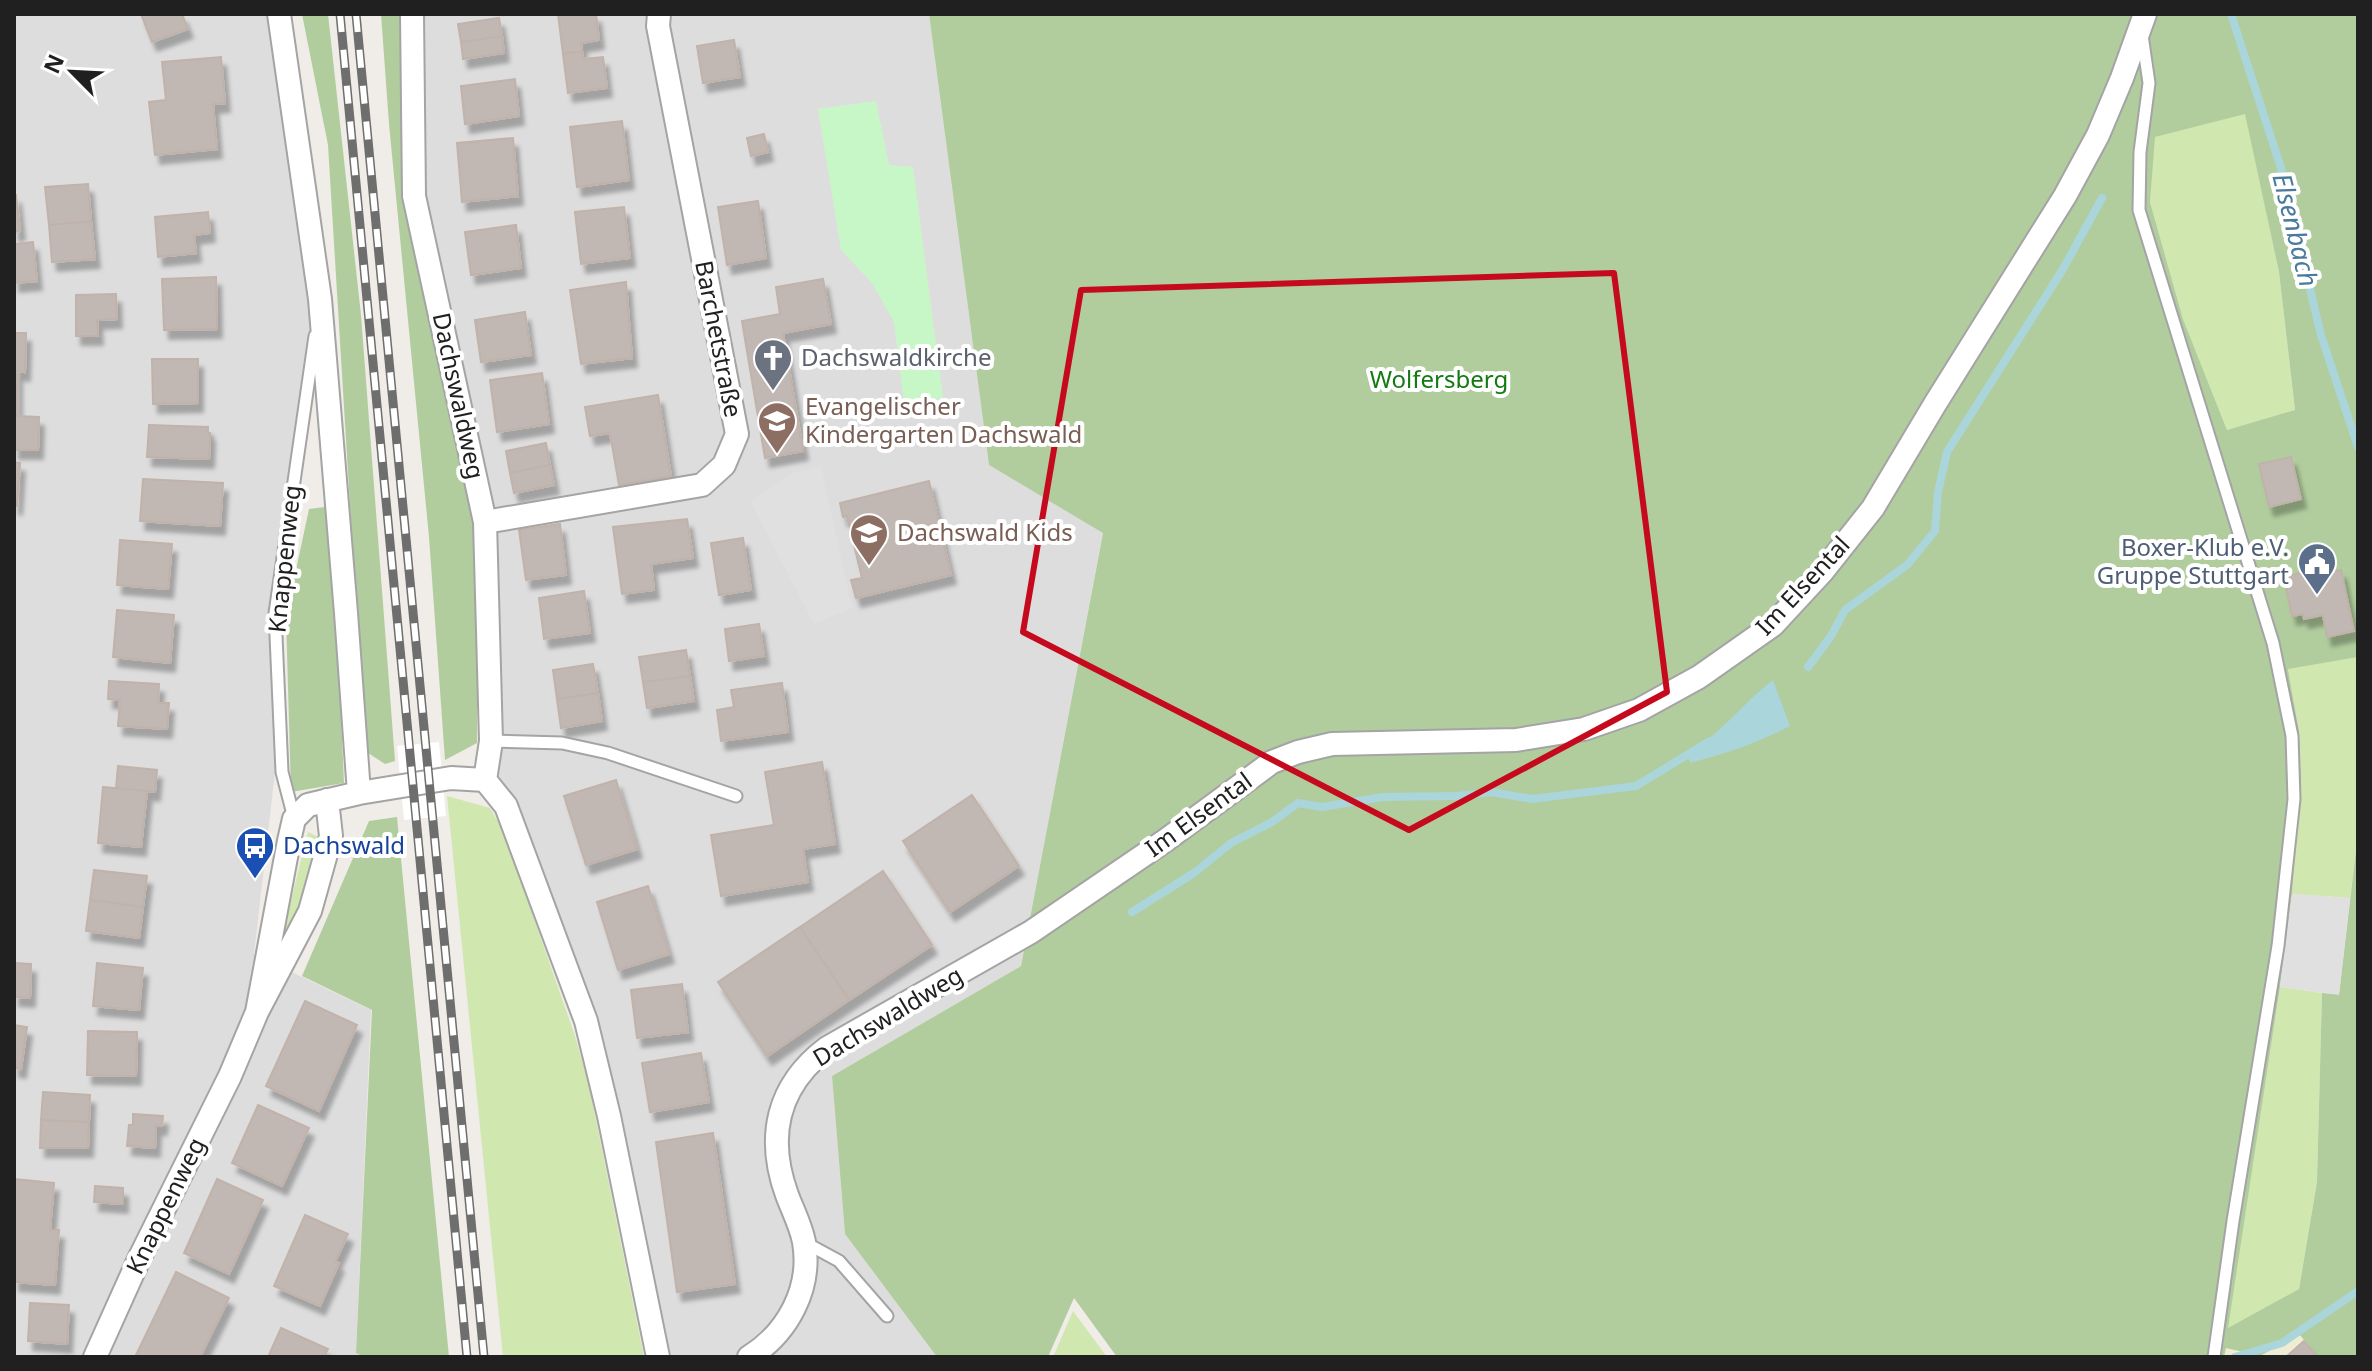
<svg xmlns="http://www.w3.org/2000/svg" width="2372" height="1371" font-family="'Noto Sans',sans-serif">
  <style>
    .residential { fill: #dedddd }
    .farmland { fill: #eeedd4 }
    .grass { fill: #d1e7b0 }
    .forest { fill: #b1cd9e; fill-rule: evenodd }
    .park { fill: #c8f7c7 }
    .parking { fill: #e0e0e0 }
    .water { fill: #aad5db }
    .pier { fill: #fff }
    .lines { fill: none; stroke-linecap: round; stroke-linejoin: round }
    .stream { stroke: #aad5db; stroke-width: 8 }
    .building { fill: #c1b8b4; stroke: #c1b2aa; stroke-width: 2; filter: url(#shadow) }
    .service-casing { stroke: #a4a4a4; stroke-width: 15 }
    .minor-casing { stroke: #a4a4a4; stroke-width: 26 }
    .service { stroke: #fff; stroke-width: 11 }
    .minor { stroke: #fff; stroke-width: 22 }
    .rail-casing { stroke: #6e6e6e; stroke-width: 9 }
    .rail { stroke: #fff; stroke-width: 6; stroke-dasharray: 18; stroke-linecap: butt }
    .marked { fill: none; stroke: #c60a1d; stroke-width: 6; stroke-linejoin: round }
    .labels { text-anchor: middle; stroke-width: 8; stroke-linejoin: round; paint-order: stroke }
    .street-label { font-size: 24px; fill: #202020; stroke: #fff }
    .worship-label { font-size: 24px; fill: #5b616d; stroke: #fff; text-anchor: start }
    .park-label { font-size: 24px; fill: #137b12; stroke: #fff }
    .education-label { font-size: 24px; fill: #785e54; stroke: #fff; text-anchor: start }
    .service-label { font-size: 24px; fill: #4e5e75; stroke: #fff; text-anchor: end }
    .transit-label { font-size: 24px; fill: #164399; stroke: #fff; text-anchor: start }
    .water-label { font-size: 26px; font-style: italic; fill: #4b7b9c; stroke: #fff }
  </style>
  <defs>
    <filter id="shadow"><feDropShadow dx="5" dy="9" stdDeviation="2" flood-color="#0004"/></filter>
  </defs>
  <rect width="100%" height="100%" fill="#f0ece7"/>
  <path class="residential" d="M14 14H285L314 301 305 438 282 612 283 703 254 954 371 1010 356 1353 363 1357H14Z
    M412 14H929L989 465 1103 532 1021 966 832 1076 845 1234 937 1357H667L586 1021 485 780V522L414 196Z"/>
  <path class="farmland" d="M2299 1334 2319 1357H2224L2226 1348 2260 1356Z"/>
  <path class="grass" d="M2246 113 2279 272 2295 411 2227 430 2183 319 2150 202 2154 137Z
    M2358 657V833L2350 898 2292 894 2301 780 2299 731 2288 668Z
    M447 796 490 808 503 830 575 1036 589 1085 644 1357H503Z
    M308 832 324 840 290 935 283 932Z
    M2280 987 2322 993 2317 1182 2299 1289 2227 1330Z
    M1073 1311 1107 1357H1053Z"/>
  <path class="forest" d="M302 14H328L361 315 395 761 385 764 365 751 328 145Z
    M381 14H408L412 196 477 520V743L445 760 429 537 389 124Z
    M929 14H2358V657L2288 669 2299 731 2301 780 2292 894 2280 987 2228 1328 2299 1289 2317 1182 2322 993 2339 994 2358 833V1357H2319L2299 1334 2260 1356 2226 1348 2224 1357H1117L1074 1298 1048 1357H937L845 1234 832 1076 1021 966 1103 533 989 465ZM2245 114 2279 272 2295 410 2227 430 2183 319 2150 202 2155 137Z
    M332 506 344 783 291 792 286 617 309 509Z
    M397 817 449 1357H364L356 1353 372 1010 302 976 369 821Z"/>
  <path class="park" d="M876 101 889 165 913 167 943 398 904 403 894 322 872 283 841 250 818 109Z"/>
  <path class="parking" d="M821 466 852 608 814 624 751 502 790 474Z
    M2292 894 2350 898 2339 995 2280 987Z"/>
  <path class="water" d="M1773 680 1790 726C1758 743 1725 754 1690 763L1687 754C1720 735 1743 703 1773 680Z"/>
  <path class="pier" d="M439 742 446 816 404 820 397 746Z"/>
  <g class="lines">
    <path class="stream" d="M2231 14 2281 168 2321 335 2358 447
      M1808 667 1831 636 1845 610 1907 565 1935 531 1938 492 1947 452 2063 269 2102 198
      M1132 912 1194 873 1231 843 1272 822 1298 803 1322 807 1383 797 1458 796 1491 792 1532 799 1636 786 1710 741
      M2235 1357 2282 1343 2358 1291"/>
  </g>
  <path class="building" d="M141 14H182L188 29 152 42Z
    M558 14H596L599 40 581 43 582 51 563 54Z
    M499 18 502 36 461 42 458 24Z
    M502 36 504 53 463 59 461 42Z
    M734 40 740 77 703 83 697 46Z
    M582 51 583 59 603 57 607 88 568 93 563 54Z
    M221 57 225 103 213 104 217 149 155 155 149 102 166 100 162 62Z
    M515 79 519 116 465 124 461 86Z
    M622 121 629 180 577 187 570 127Z
    M764 134 768 152 751 156 747 138Z
    M513 138 518 196 462 202 457 143Z
    M88 184 91 221 49 225 45 187Z
    M14 195H16L20 231 14 232Z
    M758 201 766 258 727 265 718 207Z
    M624 207 630 258 581 264 575 212Z
    M208 212 210 233 194 235 196 253 158 257 155 217Z
    M91 221 95 259 52 262 49 225Z
    M516 225 521 268 471 275 465 232Z
    M33 242 37 281 14 283V244Z
    M216 277 217 329 164 330 162 279Z
    M823 279 831 324 783 333 803 451 765 458 742 321 780 314 776 287Z
    M626 282 632 358 581 364 570 290Z
    M116 294 117 319 97 320 98 336H76V295Z
    M525 312 531 355 481 362 475 320Z
    M14 333H26L25 372 17 371V409H14Z
    M152 359H198V403L153 404Z
    M542 373 549 424 497 432 490 380Z
    M658 395 671 476 619 485 610 433 590 436 585 407Z
    M14 409H17V416L39 417 38 450H14Z
    M149 425 208 427V433H210L209 459 147 457Z
    M546 443 550 465 510 473 506 451Z
    M2291 457 2301 499 2269 507 2259 464Z
    M14 462 20 463 17 506 14 505Z
    M550 465 554 485 514 493 510 473Z
    M143 479 223 483 220 526 140 521Z
    M929 481 951 575 856 598 851 580 862 578 847 516 843 517 840 503Z
    M687 519 693 558 651 564 654 590 622 594 613 527Z
    M560 524 566 575 526 580 519 530Z
    M743 538 751 590 719 595 711 543Z
    M120 540 172 544 168 589 117 585Z
    M2341 570 2354 631 2327 637 2323 615 2304 619 2303 614 2292 616 2284 577 2304 572 2305 577Z
    M584 591 590 633 544 639 539 598Z
    M117 610 174 615 170 663 113 657Z
    M759 624 764 656 729 661 725 629Z
    M686 650 690 676 643 682 639 657Z
    M593 664 598 693 557 699 553 670Z
    M690 676 694 701 647 708 643 682Z
    M109 681 159 684 158 703H169L167 729 118 726 120 700 108 699Z
    M782 683 788 732 721 741 717 710 734 707 731 690Z
    M598 693 602 721 561 728 557 699Z
    M822 762 835 844 803 849 808 882 721 896 711 835 774 825 765 772Z
    M118 766 157 770 155 792 116 788Z
    M616 780 637 849 586 865 564 796Z
    M103 787 147 791 141 847 98 843Z
    M972 795 1019 866 950 912 903 841Z
    M94 870 147 876 143 907 90 900Z
    M883 871 932 945 849 1000 800 927Z
    M648 886 669 954 618 970 597 902Z
    M90 900 143 907 139 938 86 931Z
    M800 927 849 1000 767 1056 718 982Z
    M14 963 31 964 30 998 14 997Z
    M97 963 143 968 139 1010 93 1006Z
    M682 984 688 1032 637 1038 631 990Z
    M305 1001 357 1025 319 1111 266 1086Z
    M14 1025 27 1027 21 1069 14 1068Z
    M88 1031 137 1032 136 1076 87 1075Z
    M701 1053 709 1102 650 1112 642 1063Z
    M43 1092 90 1095 89 1122 41 1120Z
    M258 1105 309 1128 282 1186 232 1163Z
    M133 1114 163 1116 162 1126H156L155 1148 127 1146 129 1125H133Z
    M41 1120 89 1122 88 1148H40Z
    M713 1133 735 1284 677 1292 656 1142Z
    M14 1179 54 1183 50 1230H59L55 1285 14 1282Z
    M217 1179 263 1200 229 1274 184 1253Z
    M95 1186 123 1188V1204L94 1202Z
    M305 1215 348 1234 335 1262 339 1263 320 1306 274 1286Z
    M176 1272 229 1298 200 1357H140L136 1355Z
    M30 1303 69 1305 67 1344 28 1341Z
    M281 1328 328 1349 324 1357H268Z
    M2304 1341 2318 1357H2286Z"/>
  <g class="lines">
    <g class="service-casing">
      <path id="service" d="M2142 35 2149 83 2140 152 2139 210 2273 643 2292 736 2294 799 2278 946 2233 1221 2214 1357
        M491 741 562 743 608 753 736 796
        M294 818 282 772 275 613 315 336
        M804 1242 839 1261 887 1316"/>
    </g>
    <g class="minor-casing">
      <path id="minor" d="M279 14 320 299 346 613 359 793
        M412 14 414 196 485 522 491 741 485 780
        M485 522 702 485 724 465 737 434 658 26 659 14
        M257 1012 289 841 294 819 308 805 359 793 451 778 485 780 506 806 586 1021 609 1116 658 1357
        M95 1357 140 1257 230 1076 257 1012 310 911 331 836 327 800
        M749 1357C788 1333 812 1288 804 1242 801 1226 793 1211 787 1195 766 1137 777 1086 827 1048L1031 932 1166 840 1272 762 1298 752 1332 744 1516 740 1584 729 1639 710 1699 677 1773 625 1823 571 1873 508 1935 404 2065 196 2098 135 2122 78 2145 14"/>
    </g>
    <use href="#service" class="service"/>
    <use href="#minor" class="minor"/>
    <g class="rail-casing">
      <path id="rail" d="M340 14 467 1357
        M356 14 484 1357"/>
    </g>
    <use href="#rail" class="rail"/>
  </g>
  <path class="marked" d="M1614 273 1667 692 1409 830 1023 632 1081 290Z"/>
  <defs>
    <g id="church-pin" transform="scale(2)"><path d="M0 17L-7.5 6A9.5 9.5 0 1 1 7.5 6Z" fill="#6b7280" stroke="#fff"/><path d="M-1.2-6h2.4v3.5h3.3v2.4h-3.3V6h-2.4V-.1h-3.3v-2.4h3.3Z" fill="#fff"/></g>
    <g id="school-pin" transform="scale(2)"><path d="M0 17L-7.5 6A9.5 9.5 0 1 1 7.5 6Z" fill="#8d6e63" stroke="#fff"/><path d="M0-5L7-2L0 1L-7-2ZM-4 1L0 2.5L4 1V4Q0 6-4 4Z" fill="#fff"/></g>
    <g id="civic-pin" transform="scale(2)"><path d="M0 17L-7.5 6A9.5 9.5 0 1 1 7.5 6Z" fill="#5c6f8a" stroke="#fff"/><path d="M-.6-6.5H3V-4.5H.6V-3L4-1V1h2V6H-6V1h2V-1L-.6-3ZM-1.2 2.5V6h2.4V2.5Z" fill="#fff"/></g>
    <g id="bus-pin" transform="scale(2)"><path d="M0 17L-7.5 6A9.5 9.5 0 1 1 7.5 6Z" fill="#1a4fb4" stroke="#fff"/><path d="M-5-6H5V4H4V6H2V4H-2V6H-4V4H-5ZM-3.5-4V0h7V-4ZM-3.5 1.2v1.5H-2V1.2ZM2 1.2v1.5H3.5V1.2Z" fill="#fff"/></g>
  </defs>
  <g fill-rule="evenodd">
    <use href="#church-pin" x="773" y="358"/>
    <use href="#school-pin" x="777" y="421"/>
    <use href="#school-pin" x="869" y="533"/>
    <use href="#civic-pin" x="2317" y="562"/>
    <use href="#bus-pin" x="255" y="846"/>
  </g>
  <g class="labels">
    <g class="street-label">
      <text transform="translate(718 339) rotate(79)" y="8">Barchetstraße</text>
      <text transform="translate(458 396) rotate(78)" y="8">Dachswaldweg</text>
      <text transform="translate(285 559) rotate(-84)" y="8">Knappenweg</text>
      <text transform="translate(1803 586) rotate(-47)" y="8">Im Elsental</text>
      <text transform="translate(1199 815) rotate(-36)" y="8">Im Elsental</text>
      <text transform="translate(888 1017) rotate(-31)" y="8">Dachswaldweg</text>
      <text transform="translate(166 1206) rotate(-64)" y="8">Knappenweg</text>
    </g>
    <g class="worship-label">
      <text x="801" y="366">Dachswaldkirche</text>
    </g>
    <g class="park-label">
      <text x="1439" y="388">Wolfersberg</text>
    </g>
    <g class="education-label">
      <text x="805" y="415">Evangelischer<tspan x="805" dy="28">Kindergarten Dachswald</tspan></text>
      <text x="897" y="541">Dachswald Kids</text>
    </g>
    <g class="service-label">
      <text x="2289" y="556">Boxer-Klub e.V.<tspan x="2289" dy="28">Gruppe Stuttgart</tspan></text>
    </g>
    <g class="transit-label">
      <text x="283" y="854">Dachswald</text>
    </g>
    <g class="water-label">
      <text transform="translate(2295 230) rotate(76)" y="9">Elsenbach</text>
    </g>
  </g>
  <rect width="2372" height="1371" fill="none" stroke="#202020" stroke-width="32"/>
  <g transform="translate(72 72) rotate(294)" stroke="#ffffff" stroke-width="6" paint-order="stroke">
  <path d="M0-6L14 30L0 20L-14 30Z" fill="#202020"/>
  <text y="-12" font-size="22" font-weight="bold" text-anchor="middle" fill="#202020">N</text>
  </g>
</svg>
